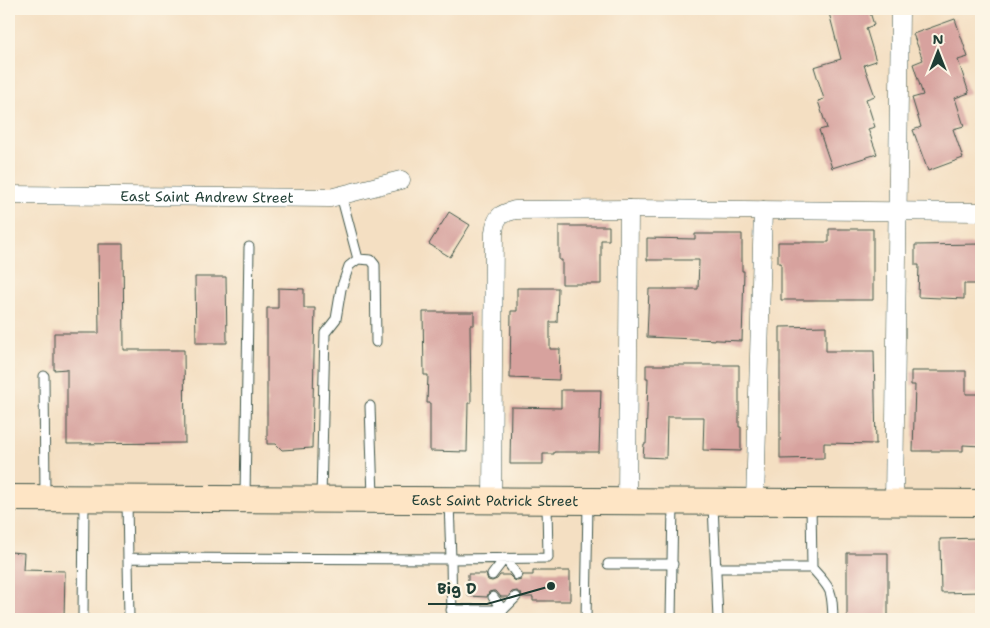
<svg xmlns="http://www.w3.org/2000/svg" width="990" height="628" font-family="'Shantell Sans',sans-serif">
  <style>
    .building { fill: #d7a29e }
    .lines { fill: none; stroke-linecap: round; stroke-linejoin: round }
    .lane-casing { stroke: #3f5549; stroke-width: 11 }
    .street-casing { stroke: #3f5549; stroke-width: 19 }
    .secondary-casing { stroke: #3f5549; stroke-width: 28 }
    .lane { stroke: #fff; stroke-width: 9 }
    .street { stroke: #fff; stroke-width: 18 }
    .secondary { stroke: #fee5c5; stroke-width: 26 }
    .labels { text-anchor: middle; stroke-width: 4.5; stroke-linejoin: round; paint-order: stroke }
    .street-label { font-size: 14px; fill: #1f3d34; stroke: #fcf5e5 }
    .leader { fill: none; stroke: #1f3d34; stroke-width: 2 }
    .callout-dot { fill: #1f3d34; stroke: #fcf5e5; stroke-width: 2 }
    .callout-label { font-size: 15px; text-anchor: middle; font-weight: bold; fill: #1f3d34; stroke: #fcf5e5; stroke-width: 4.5; stroke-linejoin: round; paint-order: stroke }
  </style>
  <rect width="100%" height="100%" fill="#fcf5e5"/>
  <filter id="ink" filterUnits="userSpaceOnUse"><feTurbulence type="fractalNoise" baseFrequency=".02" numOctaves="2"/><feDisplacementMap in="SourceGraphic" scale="10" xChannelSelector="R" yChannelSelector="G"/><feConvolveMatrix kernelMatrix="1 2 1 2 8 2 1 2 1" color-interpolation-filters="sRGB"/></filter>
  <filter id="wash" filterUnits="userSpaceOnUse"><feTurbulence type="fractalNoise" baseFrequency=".0096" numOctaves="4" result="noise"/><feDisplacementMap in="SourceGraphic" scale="20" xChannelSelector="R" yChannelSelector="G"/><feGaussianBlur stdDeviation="1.12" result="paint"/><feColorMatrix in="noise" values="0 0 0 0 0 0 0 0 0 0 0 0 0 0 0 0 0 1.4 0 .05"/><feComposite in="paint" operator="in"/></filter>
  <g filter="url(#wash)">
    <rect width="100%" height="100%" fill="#f4dfc2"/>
    <g id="blocks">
      <path class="building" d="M828 9H869L874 25 866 28 876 61 864 65 875 96 866 99 875 127 868 129 877 154 832 168 819 130 827 128 818 101 824 99 814 67 841 59Z
        M955 19 968 57 958 60 969 93 955 98 964 126 953 129 963 158 928 171 913 130 921 127 912 98 923 95 913 64 923 60 913 34Z
        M449 212 470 225 450 257 429 244Z
        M559 226H609V240H601V284H562V260H559Z
        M829 229H873V300H781V263H778V242H829Z
        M695 234H742V271H744L742 341 647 337 649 289H698L699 260H647V238L695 239Z
        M98 244H123L124 350H184L185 443 67 444V369L54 370V333H99Z
        M981 244V284H964V299L918 297 919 265H915V245Z
        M195 277H226L227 343H196Z
        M278 288 304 289V308H315L312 448 282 450 276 444H267V308H278Z
        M517 288H558L557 322H550V349H560L559 380 510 378 511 311H517Z
        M423 312H474V325H470L471 403H468L467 452 430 451V403H427L428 375H424Z
        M826 326V351H874L876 444 824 443V458L780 459V327Z
        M646 365H739V427H741V451L703 450 704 417H667L666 458 643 457 644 444H646L648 378H646Z
        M911 371H966V394H981V446L963 445V451H913L915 385H911Z
        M561 390H601L599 452H554V454H543V464H510L511 407 561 408Z
        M981 538V592L941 593 940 539Z
        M9 552 24 553 23 570 65 571 64 619H9Z
        M847 553H888V619H847Z
        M533 571H570V601H533V597H522L521 593 517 591 512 592 507 597H501L496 591H493L489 592 487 597 468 596V574H486L488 580 492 581 497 579 500 575H509L514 580 517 581 521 580 523 575H533Z"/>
    </g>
  </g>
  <g filter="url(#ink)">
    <use href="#blocks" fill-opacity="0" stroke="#3f5549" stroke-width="1"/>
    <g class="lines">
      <g class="lane-casing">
        <path id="lane" d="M358 259 371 260 375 265 376 342
          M44 376 45 495
          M370 406 373 497
          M245 497 249 247
          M321 498 325 333 336 319 341 289 349 266 358 259 341 195
          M127 501 129 619
          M449 502 451 559 548 558 547 504
          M811 504 812 568C832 590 832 590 833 619
          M713 505 718 619
          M128 558 451 559 452 619
          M608 564H673
          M716 568H812
          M492 575 505 558 517 575
          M493 597 503 610
          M451 610H503L516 597
          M83 619 84 501
          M586 619 588 504
          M671 619 673 504"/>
      </g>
      <g class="street-casing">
        <g id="street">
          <path id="s1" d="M9 195 330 198 401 180"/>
          <path d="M492 501 494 232C496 216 500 214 515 210L629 209 981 212"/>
          <path d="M627 501 629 209"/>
          <path d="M755 502 763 210"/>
          <path d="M894 503 900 9"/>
        </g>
      </g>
      <g class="secondary-casing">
        <g id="secondary">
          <path id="s2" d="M9 498 981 503"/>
        </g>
      </g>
      <use href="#lane" class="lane"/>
      <use href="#street" class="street"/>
      <use href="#secondary" class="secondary"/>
    </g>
  </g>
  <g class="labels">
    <g class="street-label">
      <text dy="5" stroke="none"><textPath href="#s1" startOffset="198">East Saint Andrew Street</textPath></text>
      <text dy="5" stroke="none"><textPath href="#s2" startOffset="486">East Saint Patrick Street</textPath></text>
    </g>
  </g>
  <path class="leader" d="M551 586L487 604H428"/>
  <circle class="callout-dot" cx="551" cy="586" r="5"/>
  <g class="callout-label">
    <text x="457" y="594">Big D</text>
  </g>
  <rect width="990" height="628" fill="none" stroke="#fcf5e5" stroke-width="30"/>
  <g transform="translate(938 52)" stroke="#fcf5e5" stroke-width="4" paint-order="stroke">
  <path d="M0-4L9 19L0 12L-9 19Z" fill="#1f3d34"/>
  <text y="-8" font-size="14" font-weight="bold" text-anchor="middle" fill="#1f3d34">N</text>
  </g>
</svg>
